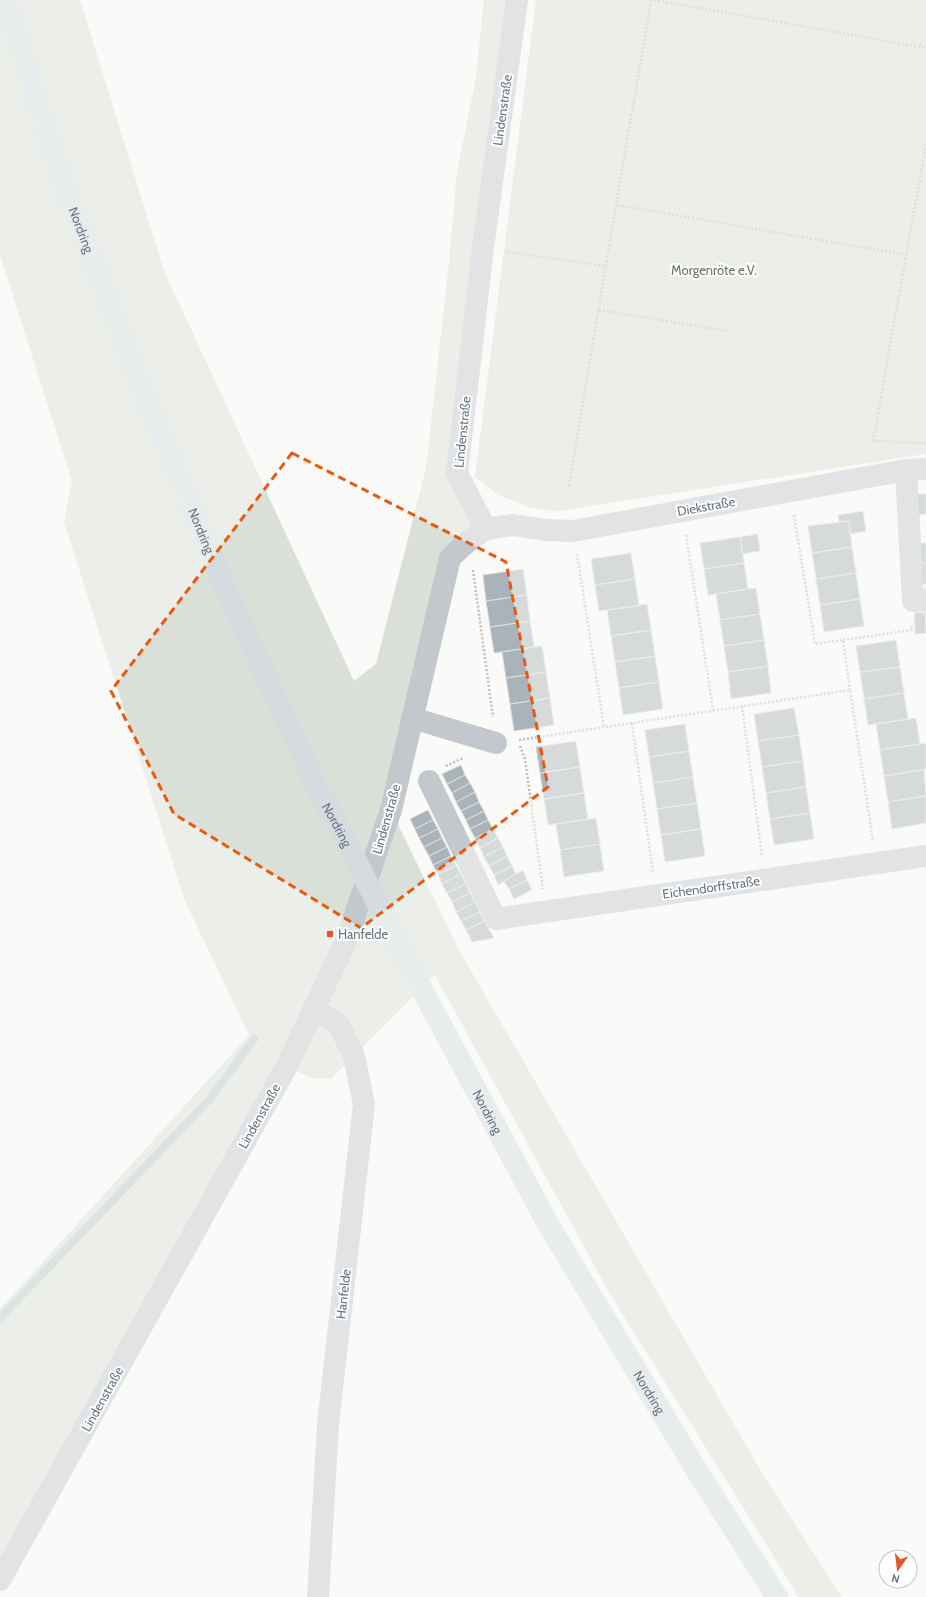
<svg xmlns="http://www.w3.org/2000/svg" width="926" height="1597" font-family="Cabin,sans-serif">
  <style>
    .green { fill: #dadfd7 }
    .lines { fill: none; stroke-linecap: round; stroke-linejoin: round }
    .stream { stroke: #bbc7cb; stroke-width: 8 }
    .building { fill: #aab3b9; stroke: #dcdcda }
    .path { stroke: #bbbfc2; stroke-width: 2.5; stroke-dasharray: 2 2; stroke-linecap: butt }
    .minor { stroke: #c3c8cc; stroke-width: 22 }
    .major { stroke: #d6dbdf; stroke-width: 22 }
    .marked { fill: none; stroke: #e8590c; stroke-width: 3; stroke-dasharray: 8 5; stroke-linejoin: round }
    .poi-dot { fill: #e4572e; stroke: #fff; stroke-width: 1.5 }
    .labels { text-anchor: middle; stroke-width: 4; stroke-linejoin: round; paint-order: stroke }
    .street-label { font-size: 13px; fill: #657683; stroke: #fff }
    .park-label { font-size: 13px; fill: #687a64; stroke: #fff }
    .poi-label { font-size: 13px; fill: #657683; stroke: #fff; text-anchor: start }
  </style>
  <rect width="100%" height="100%" fill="#fafaf8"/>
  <path class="green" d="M0 0H80L164 271 354 681 376 664 426 468 449 263 457 172 476 78 484 0H517L457 473 486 529 450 558 391 810 460 952 765 1478 842 1597H799L610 1294 435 975 331 1079 312 1078 287 1067 0 1580V1309L249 1035 185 901 64 522 72 481 0 255Z
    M536 0H926V454L558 511 532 508 498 495 475 477Z"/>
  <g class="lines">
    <path class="stream" d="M0 1318 209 1100 254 1039"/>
  </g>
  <path class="building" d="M916 494H926V514L918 515Z
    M863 511 866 531 850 534 849 521 839 522 838 515Z
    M849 521 852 547 812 553 808 526Z
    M758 534 760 551 742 554 740 537Z
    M740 537 744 563 704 569 700 543Z
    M920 543H926V563L921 564Z
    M852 547 856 573 816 579 812 553Z
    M631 553 635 579 595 585 591 559Z
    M744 563 748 589 708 595 704 569Z
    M926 563V584H922L921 564Z
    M523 569 527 595 486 601 483 575Z
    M856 573 860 599 820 605 816 579Z
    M635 579 639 606 599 611 595 585Z
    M756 588 760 614 720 620 716 594Z
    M527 595 530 621 490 627 486 601Z
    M860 599 864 626 824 632 820 605Z
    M647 604 651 630 611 636 607 610Z
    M925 612 926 633 915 634 914 613Z
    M760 614 764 640 724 646 720 620Z
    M530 621 534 647 494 653 490 627Z
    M651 630 655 656 615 662 611 636Z
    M764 640 768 666 728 672 724 646Z
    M896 640 900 667 860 672 856 646Z
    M542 646 546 672 506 678 502 652Z
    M655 656 659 682 619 688 615 662Z
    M768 666 771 693 731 699 728 672Z
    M900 667 904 693 864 699 860 672Z
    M546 672 550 698 510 704 506 678Z
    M659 682 663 709 623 715 619 688Z
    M904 693 908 719 868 725 864 699Z
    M550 698 554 725 514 731 510 704Z
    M794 708 799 735 758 741 754 714Z
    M916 718 920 744 880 750 876 724Z
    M685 724 689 751 649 757 645 730Z
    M799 735 803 761 762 767 758 741Z
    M576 741 580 767 540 773 536 747Z
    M926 743V769L884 776 880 750Z
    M689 751 693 777 653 783 649 757Z
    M803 761 806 787 766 793 762 767Z
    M461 765 465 775 447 784 442 774Z
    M580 767 584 793 544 799 540 773Z
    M924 770 926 796 888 802 884 776Z
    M465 775 470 783 452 793 447 784Z
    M693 777 697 803 657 809 653 783Z
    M470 783 475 792 456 802 452 793Z
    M806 787 810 813 770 819 766 793Z
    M475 792 479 802 461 811 456 802Z
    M584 793 588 819 548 825 544 799Z
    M926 796V823L892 829 888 802Z
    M479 802 484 811 466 820 461 811Z
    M697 803 701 829 661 835 657 809Z
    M428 810 433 820 415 829 410 819Z
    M484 811 488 820 470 829 466 820Z
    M810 813 814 839 774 845 770 819Z
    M596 818 600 844 560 850 556 824Z
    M433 820 438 829 419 838 415 829Z
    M488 820 493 829 475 838 470 829Z
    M438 829 442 838 424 847 419 838Z
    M493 829 498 838 480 848 475 838Z
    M701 829 705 856 665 862 661 835Z
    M442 838 447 847 429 856 424 847Z
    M498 838 503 847 484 857 480 848Z
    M600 844 604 871 564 877 560 850Z
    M447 847 451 856 433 865 429 856Z
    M503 847 507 856 489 866 484 857Z
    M451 856 456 866 438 874 433 865Z
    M507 856 512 866 494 875 489 866Z
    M456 866 461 874 442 884 438 874Z
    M512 866 516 874 498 885 494 875Z
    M523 870 527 880 509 889 504 881Z
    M461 874 466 884 447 893 442 884Z
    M527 880 532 890 514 899 509 889Z
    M466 884 470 893 452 902 447 893Z
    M470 893 475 902 456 912 452 902Z
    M475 902 480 912 461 921 456 912Z
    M480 912 484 921 466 930 461 921Z
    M484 921 494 938 472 942 466 930Z"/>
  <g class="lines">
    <path class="path" d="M654 0 926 48
      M926 144 873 441 926 443
      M617 205 907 255
      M507 252 606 266 651 0
      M599 310 729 331
      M569 486 606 266
      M794 515 815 644 843 640 850 690
      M686 535 713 710
      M577 554 604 727
      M473 570 493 717
      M843 640 912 630V624
      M742 706 762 856
      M632 723 653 873
      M519 740 850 690 873 841
      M520 746 525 759 543 889
      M446 766 463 758"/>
    <path class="minor" d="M906 470 913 601 926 600
      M486 529 457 473 483 248 517 0
      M412 718 496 743
      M429 781 496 919 926 856
      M313 1010 338 1023 354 1056 364 1104 328 1425 318 1597
      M0 1580 287 1066 346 941 391 810 450 558 466 543 486 529 513 525 545 530 573 531 906 470 926 469"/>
    <path class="major" id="s1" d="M6 0 59 171 138 378 225 587 318 790 338 826 419 984 548 1224 697 1471 777 1597"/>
  </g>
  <path d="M0 0H926V1597H0ZM292 453 506 562 548 787 361 928 174 814 111 691Z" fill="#fafaf8" fill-opacity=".55" fill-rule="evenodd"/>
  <path class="marked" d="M292 453 506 562 548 787 361 928 174 814 111 691Z"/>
  <rect class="poi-dot" x="326" y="930" width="8" height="8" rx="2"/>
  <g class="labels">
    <g class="street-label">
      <text transform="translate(502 110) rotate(-82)" y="5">Lindenstraße</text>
      <text dy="5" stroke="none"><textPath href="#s1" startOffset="242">Nordring</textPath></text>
      <text transform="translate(462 432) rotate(-84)" y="5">Lindenstraße</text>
      <text transform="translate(706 506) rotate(-10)" y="5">Diekstraße</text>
      <text dy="5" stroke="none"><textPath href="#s1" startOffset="566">Nordring</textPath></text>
      <text transform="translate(386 819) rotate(-74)" y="5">Lindenstraße</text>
      <text dy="5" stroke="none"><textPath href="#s1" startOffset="890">Nordring</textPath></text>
      <text transform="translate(711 887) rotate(-8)" y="5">Eichendorffstraße</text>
      <text dy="5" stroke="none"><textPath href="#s1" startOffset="1214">Nordring</textPath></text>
      <text transform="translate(259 1116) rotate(-61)" y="5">Lindenstraße</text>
      <text transform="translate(343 1294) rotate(-84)" y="5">Hanfelde</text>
      <text dy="5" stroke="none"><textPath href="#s1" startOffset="1538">Nordring</textPath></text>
      <text transform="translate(102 1399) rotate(-61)" y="5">Lindenstraße</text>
    </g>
    <g class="park-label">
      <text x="714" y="275">Morgenröte e.V.</text>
    </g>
    <g class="poi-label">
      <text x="338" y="939">Hanfelde</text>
    </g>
  </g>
  <g transform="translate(898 1569) rotate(194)"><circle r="19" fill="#ffffff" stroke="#c1c8cd"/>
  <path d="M0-3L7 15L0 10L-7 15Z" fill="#e4572e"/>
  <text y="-6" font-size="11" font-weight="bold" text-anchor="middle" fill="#657683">N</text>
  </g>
</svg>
